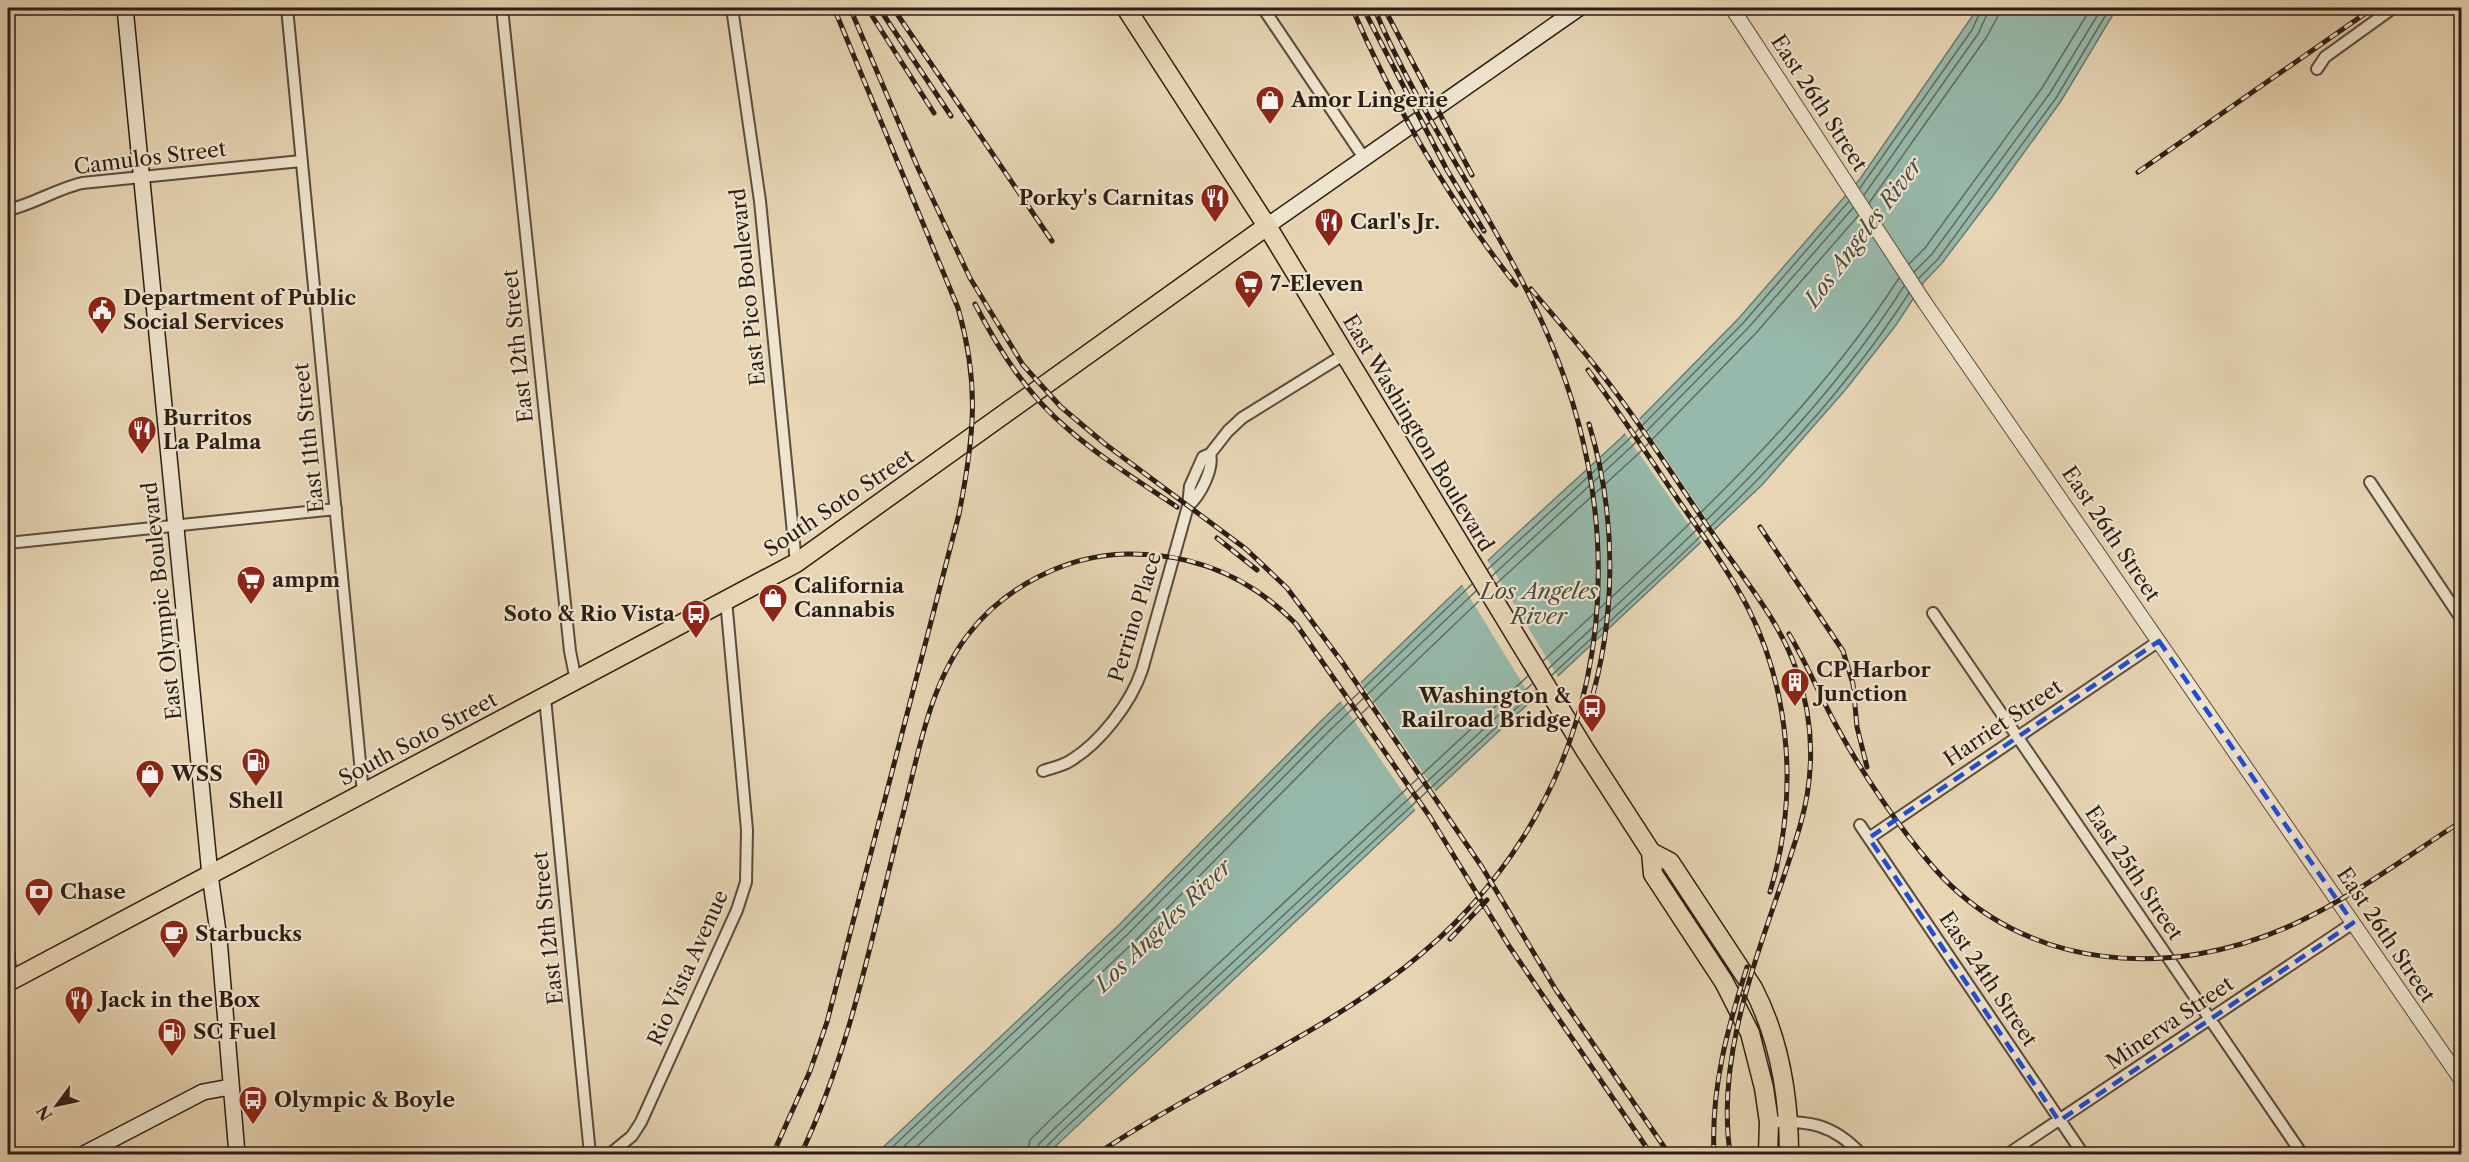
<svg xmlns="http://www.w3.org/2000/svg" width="2469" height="1162" font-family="'Libre Caslon Text',serif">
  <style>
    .water { fill: #97b9ab; stroke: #6c7b6f; stroke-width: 1.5 }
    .pier { fill: #e7d5b4 }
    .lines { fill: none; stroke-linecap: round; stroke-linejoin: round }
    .shore { stroke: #626c60; stroke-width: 1.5 }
    .minor-casing { stroke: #5b4c3d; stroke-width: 14 }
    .tertiary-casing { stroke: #5b4c3d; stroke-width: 16 }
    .secondary-casing { stroke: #2c1e15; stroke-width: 18 }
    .primary-casing { stroke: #2c1e15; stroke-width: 21 }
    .minor { stroke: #efe4ce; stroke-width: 10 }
    .tertiary { stroke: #efe4ce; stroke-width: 14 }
    .secondary { stroke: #efe4ce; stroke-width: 15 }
    .primary { stroke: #e7d5b4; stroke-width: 18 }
    .rail-casing { stroke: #2c1e15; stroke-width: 5 }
    .rail { stroke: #efe4ce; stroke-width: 3; stroke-dasharray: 9; stroke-linecap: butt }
    .marked { fill: none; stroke: #1d4ed8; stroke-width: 4.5; stroke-dasharray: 12 8; stroke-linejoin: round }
    .labels { text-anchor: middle; stroke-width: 4.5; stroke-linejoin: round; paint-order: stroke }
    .poi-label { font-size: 21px; font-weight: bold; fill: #2c1e15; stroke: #efe4ce; text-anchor: start }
    .street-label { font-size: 21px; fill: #2c1e15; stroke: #efe4ce }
    .water-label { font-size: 22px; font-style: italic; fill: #4c4c42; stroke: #efe4ce }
  </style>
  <rect width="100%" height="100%" fill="#e7d5b4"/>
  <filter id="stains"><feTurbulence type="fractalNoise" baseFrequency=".00333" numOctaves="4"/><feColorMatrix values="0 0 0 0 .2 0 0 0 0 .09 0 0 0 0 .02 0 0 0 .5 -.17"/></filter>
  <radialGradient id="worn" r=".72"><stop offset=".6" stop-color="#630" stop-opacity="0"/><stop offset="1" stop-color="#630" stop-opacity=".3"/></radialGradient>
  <path class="water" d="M1978 8H2117L2061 101 1992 197 1942 263 1924 282 1896 325 1846 389 1762 485 1047 1154H876L1119 925 1319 723 1498 551 1621 438 1739 318 1860 179Z"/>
  <path class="pier" d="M1638 417 1716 533 1703 545 1624 432Z
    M1486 558 1560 680 1535 704 1461 583Z
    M1359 680 1438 795 1418 814 1339 699Z"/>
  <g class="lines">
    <path class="shore" d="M1860 188 1972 30 1982 8
      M1864 195 1978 34 1990 8
      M1869 203 1986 38 1997 18 1999 8
      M1909 264 1925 248 2042 88 2091 8
      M1914 272 1932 254 2050 93 2102 8
      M1919 278 1938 259 2056 98 2110 8
      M1488 569 1626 442 1744 322 1849 201
      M1492 576 1631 447 1749 327 1853 208
      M1496 584 1638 454 1756 333 1858 216
      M1543 661C1670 542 1804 426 1899 278
      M1548 669C1675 550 1810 434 1904 286
      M1552 675C1678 557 1814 441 1909 293
      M885 1154 1123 929 1323 727 1472 584
      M896 1154 1128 934 1328 732 1476 591
      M909 1154 1135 941 1335 739 1481 599
      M1027 1154 1030 1140 1050 1120 1528 676
      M1036 1154 1039 1144 1056 1127 1532 684
      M1043 1154 1045 1148 1061 1132 1536 690"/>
    <g class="minor-casing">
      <path id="minor" d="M287 8 363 793
        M502 8 570 651 576 681
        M732 8 760 201 796 563
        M1263 8 1364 158
        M2317 69 2325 57 2393 8
        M8 210C34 204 56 189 82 183L301 161
        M2370 482 2462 620
        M1188 506C1200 496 1214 469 1210 454
        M8 543 336 509
        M1933 613 2302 1154
        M545 698 590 1154
        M1043 771C1051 768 1062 766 1070 761 1100 743 1131 703 1142 670L1188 506 1190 486 1203 457 1210 454 1228 431 1242 418 1345 354
        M1860 825 2083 1154
        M1869 838 2159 641
        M8 947 11 980
        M1769 1122C1808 1120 1833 1124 1861 1154
        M610 1154 632 1136 641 1122 737 910 746 882 747 830 726 600
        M2008 1154 2353 923"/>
    </g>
    <g class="tertiary-casing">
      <path id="tertiary" d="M1732 8 1925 303 2462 1081"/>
    </g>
    <g class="secondary-casing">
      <path id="secondary" d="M125 8 210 875 219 939 237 1154
        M1267 226 1579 8
        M84 1154 203 1092 230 1087"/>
    </g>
    <g class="primary-casing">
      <path id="primary" d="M1126 8 1267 226 1585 750 1651 852 1670 862 1753 988C1780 1040 1789 1097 1789 1154
        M1651 852 1653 874 1724 982 1750 1033 1764 1088 1769 1122 1768 1154
        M8 982 796 563 1267 226"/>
    </g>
    <use href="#minor" class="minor"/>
    <use href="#tertiary" class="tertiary"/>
    <use href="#secondary" class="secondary"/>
    <use href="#primary" class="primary"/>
    <g class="rail-casing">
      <path id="rail" d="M850 8 918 168 970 278 1023 365 1061 407 1105 444 1246 549 1287 588 1342 662 1482 867 1556 990 1669 1154
        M867 8 934 113
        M879 8 951 116
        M893 8 1052 241
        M1352 8C1395 107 1449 201 1516 285
        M1363 8 1447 170 1484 231
        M1384 8 1472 175
        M2138 172 2373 8
        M1531 289C1558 321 1586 353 1611 386 1649 436 1682 490 1718 541 1746 582 1780 622 1796 669 1814 720 1815 774 1800 826 1769 931 1714 1042 1730 1154
        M975 304C999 350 1027 395 1068 429 1101 458 1140 482 1177 507
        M1588 370C1620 413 1649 457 1679 501 1703 536 1729 571 1748 608 1792 695 1798 800 1770 892
        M1760 527 1843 651 1853 684 1857 727 1867 767
        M1217 538 1257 570
        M1789 634C1807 664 1820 696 1837 727 1862 773 1900 829 1934 868 2025 972 2172 980 2292 925 2351 898 2406 857 2462 821
        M1588 711C1617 619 1617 516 1589 424
        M1450 939 1487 900
        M773 1154 810 1071 827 1022 959 514C974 438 980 384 958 308L834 8
        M801 1154C851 1049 873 931 902 818 918 756 928 688 967 636 1004 587 1066 555 1127 554 1194 553 1249 576 1296 624L1430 817 1509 946 1651 1154
        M1097 1154C1196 1088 1309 1041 1404 968 1603 813 1645 563 1549 338 1500 223 1422 122 1374 8
        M1714 1154C1711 1088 1727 1030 1747 967
        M2456 1154 2462 1151"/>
    </g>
    <use href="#rail" class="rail"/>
  </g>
  <path class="marked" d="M2159 641 2353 923 2059 1121 1869 838Z"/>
  <defs>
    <g id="shop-pin" transform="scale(1.5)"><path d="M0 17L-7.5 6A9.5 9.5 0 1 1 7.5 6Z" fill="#8f2418" stroke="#efe4ce"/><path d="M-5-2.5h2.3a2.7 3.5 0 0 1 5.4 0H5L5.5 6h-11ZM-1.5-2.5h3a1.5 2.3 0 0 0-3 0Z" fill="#fff"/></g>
    <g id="restaurant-pin" transform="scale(1.5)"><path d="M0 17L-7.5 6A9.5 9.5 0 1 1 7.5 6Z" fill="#8f2418" stroke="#efe4ce"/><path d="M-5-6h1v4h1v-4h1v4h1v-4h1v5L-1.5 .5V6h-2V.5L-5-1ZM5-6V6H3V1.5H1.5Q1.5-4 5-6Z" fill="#fff"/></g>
    <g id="supermarket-pin" transform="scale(1.5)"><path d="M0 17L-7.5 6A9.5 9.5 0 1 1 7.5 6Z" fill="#8f2418" stroke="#efe4ce"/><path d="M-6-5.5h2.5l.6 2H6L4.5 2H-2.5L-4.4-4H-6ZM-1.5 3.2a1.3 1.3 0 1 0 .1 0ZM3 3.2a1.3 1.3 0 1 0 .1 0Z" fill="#fff"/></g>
    <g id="civic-pin" transform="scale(1.5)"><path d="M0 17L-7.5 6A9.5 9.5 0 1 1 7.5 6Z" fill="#8f2418" stroke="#efe4ce"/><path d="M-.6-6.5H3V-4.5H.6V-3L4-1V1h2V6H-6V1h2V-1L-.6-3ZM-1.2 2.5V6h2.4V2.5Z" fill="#fff"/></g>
    <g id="bus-pin" transform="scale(1.5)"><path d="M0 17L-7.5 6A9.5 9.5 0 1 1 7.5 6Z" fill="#8f2418" stroke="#efe4ce"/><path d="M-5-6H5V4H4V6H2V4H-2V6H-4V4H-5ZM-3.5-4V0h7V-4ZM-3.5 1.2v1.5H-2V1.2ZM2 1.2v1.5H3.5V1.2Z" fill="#fff"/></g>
    <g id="building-pin" transform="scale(1.5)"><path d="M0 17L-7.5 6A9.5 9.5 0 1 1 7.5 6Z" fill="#8f2418" stroke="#efe4ce"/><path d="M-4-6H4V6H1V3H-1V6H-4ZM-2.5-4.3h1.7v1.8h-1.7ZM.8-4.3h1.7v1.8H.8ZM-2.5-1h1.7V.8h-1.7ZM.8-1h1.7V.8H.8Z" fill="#fff"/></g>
    <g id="fuel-pin" transform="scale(1.5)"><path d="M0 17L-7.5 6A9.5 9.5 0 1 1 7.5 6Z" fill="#8f2418" stroke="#efe4ce"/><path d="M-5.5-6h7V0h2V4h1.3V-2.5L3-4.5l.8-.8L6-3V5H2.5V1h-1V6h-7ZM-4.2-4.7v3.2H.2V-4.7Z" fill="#fff"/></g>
    <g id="bank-pin" transform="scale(1.5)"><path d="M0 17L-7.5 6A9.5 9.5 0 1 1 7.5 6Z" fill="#8f2418" stroke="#efe4ce"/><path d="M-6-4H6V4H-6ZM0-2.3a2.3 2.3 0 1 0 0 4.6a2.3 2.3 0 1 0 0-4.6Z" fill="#fff"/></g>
    <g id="cafe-pin" transform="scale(1.5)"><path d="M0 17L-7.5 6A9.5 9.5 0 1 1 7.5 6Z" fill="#8f2418" stroke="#efe4ce"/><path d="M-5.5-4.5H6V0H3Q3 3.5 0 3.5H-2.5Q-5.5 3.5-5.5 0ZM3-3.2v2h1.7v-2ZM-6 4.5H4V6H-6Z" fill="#fff"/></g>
  </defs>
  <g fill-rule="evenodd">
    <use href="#shop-pin" x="1270" y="100"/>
    <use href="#restaurant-pin" x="1215" y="198"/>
    <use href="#restaurant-pin" x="1329" y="222"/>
    <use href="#supermarket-pin" x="1249" y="284"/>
    <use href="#civic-pin" x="102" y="310"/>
    <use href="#restaurant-pin" x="142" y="430"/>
    <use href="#supermarket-pin" x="251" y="580"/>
    <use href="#shop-pin" x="773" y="598"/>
    <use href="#bus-pin" x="696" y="614"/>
    <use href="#building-pin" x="1795" y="682"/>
    <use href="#bus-pin" x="1592" y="708"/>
    <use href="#fuel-pin" x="256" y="762"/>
    <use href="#shop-pin" x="150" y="774"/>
    <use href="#bank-pin" x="39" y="892"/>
    <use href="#cafe-pin" x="174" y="934"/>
    <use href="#restaurant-pin" x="79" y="1000"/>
    <use href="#fuel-pin" x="172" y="1032"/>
    <use href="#bus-pin" x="253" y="1100"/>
  </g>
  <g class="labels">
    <g class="poi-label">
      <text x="1291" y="107">Amor Lingerie</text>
      <text x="1194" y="205" text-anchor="end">Porky's Carnitas</text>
      <text x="1350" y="229">Carl's Jr.</text>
      <text x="1270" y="291">7-Eleven</text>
      <text x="123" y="305">Department of Public<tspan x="123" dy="24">Social Services</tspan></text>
      <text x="163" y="425">Burritos<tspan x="163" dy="24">La Palma</tspan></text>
      <text x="272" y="587">ampm</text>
      <text x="794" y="593">California<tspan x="794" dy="24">Cannabis</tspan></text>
      <text x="675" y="621" text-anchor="end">Soto &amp; Rio Vista</text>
      <text x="1816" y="677">CP Harbor<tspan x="1816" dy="24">Junction</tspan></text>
      <text x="1571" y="703" text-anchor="end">Washington &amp;<tspan x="1571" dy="24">Railroad Bridge</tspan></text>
      <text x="171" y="781">WSS</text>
      <text x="256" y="808" text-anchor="middle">Shell</text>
      <text x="60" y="899">Chase</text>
      <text x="195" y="941">Starbucks</text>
      <text x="100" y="1007">Jack in the Box</text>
      <text x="193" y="1039">SC Fuel</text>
      <text x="274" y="1107">Olympic &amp; Boyle</text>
    </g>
    <g class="street-label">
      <text transform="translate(1819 103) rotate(57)" y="7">East 26th Street</text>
      <text transform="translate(150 158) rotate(-7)" y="7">Camulos Street</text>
      <text transform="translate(748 287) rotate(-96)" y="7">East Pico Boulevard</text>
      <text transform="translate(518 346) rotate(-96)" y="7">East 12th Street</text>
      <text transform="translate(1418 433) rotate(59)" y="7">East Washington Boulevard</text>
      <text transform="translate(309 438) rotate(-96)" y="7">East 11th Street</text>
      <text transform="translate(839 503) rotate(-34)" y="7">South Soto Street</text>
      <text transform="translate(2111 534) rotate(56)" y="7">East 26th Street</text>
      <text transform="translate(162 601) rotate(-96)" y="7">East Olympic Boulevard</text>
      <text transform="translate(1135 617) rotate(-73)" y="7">Perrino Place</text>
      <text transform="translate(2003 723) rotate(-34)" y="7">Harriet Street</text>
      <text transform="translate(418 739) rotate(-28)" y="7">South Soto Street</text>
      <text transform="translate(2134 873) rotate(56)" y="7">East 25th Street</text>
      <text transform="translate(548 928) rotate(-96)" y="7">East 12th Street</text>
      <text transform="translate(2386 935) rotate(56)" y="7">East 26th Street</text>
      <text transform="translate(688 968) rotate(-66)" y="7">Rio Vista Avenue</text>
      <text transform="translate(1988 979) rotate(56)" y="7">East 24th Street</text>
      <text transform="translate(2170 1023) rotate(-34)" y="7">Minerva Street</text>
    </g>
    <g class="water-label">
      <text transform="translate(1863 232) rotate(-53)" y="8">Los Angeles River</text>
      <text x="1539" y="599">Los Angeles<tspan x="1539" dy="25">River</tspan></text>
      <text transform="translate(1163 925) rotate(-44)" y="8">Los Angeles River</text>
    </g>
  </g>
  <rect width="2469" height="1162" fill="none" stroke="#e7d5b4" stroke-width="30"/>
  <rect x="9" y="9" width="2451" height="1144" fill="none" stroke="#2c1e15" stroke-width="3"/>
  <rect x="15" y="15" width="2439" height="1132" fill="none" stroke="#2c1e15" stroke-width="1.5"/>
  <g transform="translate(57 1105) rotate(237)" stroke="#efe4ce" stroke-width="4.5" paint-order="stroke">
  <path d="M0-4.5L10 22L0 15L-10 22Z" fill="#2c1e15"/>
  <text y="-9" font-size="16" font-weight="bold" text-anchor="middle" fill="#2c1e15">N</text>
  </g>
  <rect width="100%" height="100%" filter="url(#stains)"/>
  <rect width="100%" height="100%" fill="url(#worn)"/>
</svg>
